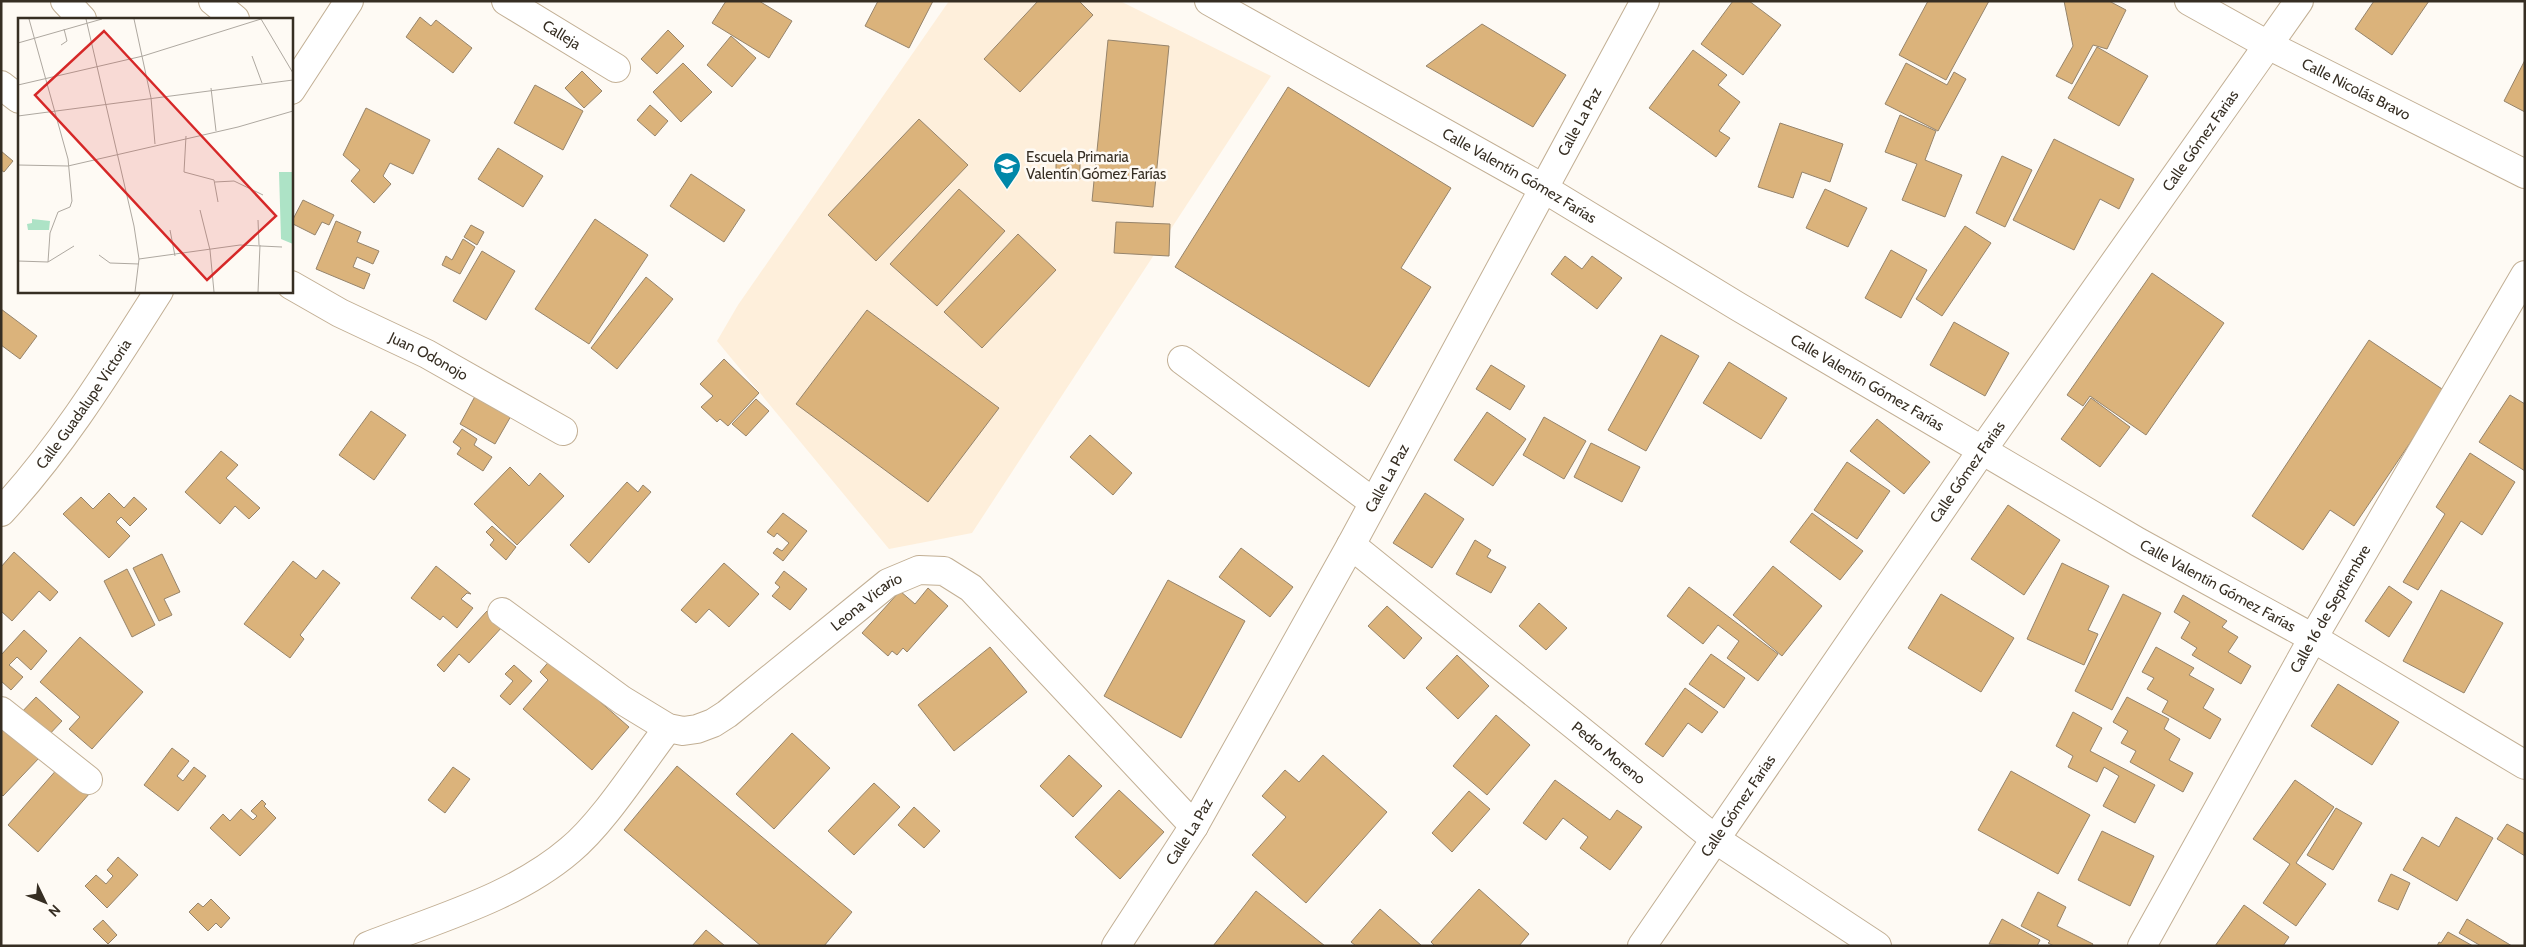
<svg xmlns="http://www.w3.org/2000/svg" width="2526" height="947" font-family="Cabin,sans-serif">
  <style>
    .built { fill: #feefdb }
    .building { fill: #dbb37b; stroke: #96846b }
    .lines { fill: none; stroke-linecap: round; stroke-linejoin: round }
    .minor-casing { stroke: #c2af94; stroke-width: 30 }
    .minor { stroke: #fff; stroke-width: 28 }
    .labels { text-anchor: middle; stroke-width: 5; stroke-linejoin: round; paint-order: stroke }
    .street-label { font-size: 15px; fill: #362e23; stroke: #fefaf4 }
    .poi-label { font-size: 15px; fill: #362e23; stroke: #fefaf4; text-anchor: start }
    .inset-road { fill: none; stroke: #aea8a0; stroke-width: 1 }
    .view { fill: #d62828; fill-opacity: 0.15; stroke: #d62828; stroke-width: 2.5 }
    .inset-edge { fill: none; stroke: #362e23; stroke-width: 2.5 }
  </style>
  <rect width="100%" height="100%" fill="#fefaf4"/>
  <path class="built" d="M949 1H1120L1271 76 972 533 889 549 717 341 738 305Z"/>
  <path class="building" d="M726 1H759L792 21 769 58 712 23Z
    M878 1H933L909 48 865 26Z
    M1038 1H1079L1093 15 1020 92 984 59Z
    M1733 1H1749L1781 25 1743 75 1701 44Z
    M1928 1H1989L1946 80 1899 55Z
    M2064 1H2109L2126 10 2107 49 2093 45 2072 84 2056 76 2073 46Z
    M2374 1H2429L2392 55 2355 29Z
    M420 17 431 26 436 20 472 48 453 73 406 37Z
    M1482 24 1566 75 1533 127 1426 66Z
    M668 30 684 46 657 74 641 59Z
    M731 36 756 58 732 87 707 65Z
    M1108 40 1169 46 1153 207 1092 201Z
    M2097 47 2148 76 2119 126 2068 98Z
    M1693 50 1727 75 1718 85 1740 102 1719 131 1730 138 1716 157 1649 108Z
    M2525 60V112L2504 101Z
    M683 63 712 92 681 122 653 92Z
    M1906 63 1947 85 1954 72 1966 79 1938 131 1885 104Z
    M582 71 602 91 584 108 565 88Z
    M535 85 583 111 563 150 514 123Z
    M1288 87 1451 188 1401 268 1431 287 1369 387 1175 267Z
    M650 105 668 121 655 136 637 120Z
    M366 108 430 140 413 174 390 163 383 176 391 184 374 203 351 181 360 170 343 155Z
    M1900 115 1936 131 1925 160 1962 175 1945 217 1902 200 1917 164 1885 152Z
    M919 119 968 165 876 261 828 215Z
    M1780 123 1843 144 1830 182 1802 172 1793 198 1758 187Z
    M2054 139 2134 179 2119 209 2100 199 2074 250 2013 220Z
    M498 148 543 176 523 207 478 179Z
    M1 151 13 161 4 172 1 170Z
    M2002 156 2032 170 2005 227 1976 213Z
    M1056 162H1080V179H1056Z
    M691 174 745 210 724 242 670 206Z
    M959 189 1005 231 937 306 890 264Z
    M1825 189 1867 208 1848 247 1806 228Z
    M303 200 334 215 329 225 322 222 315 235 291 223Z
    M595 219 648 255 589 344 535 309Z
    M336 221 361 232 357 242 379 251 373 264 357 257 353 267 370 274 364 289 316 269Z
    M1116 222 1170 224 1169 256 1114 253Z
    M471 225 484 232 477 245 464 237Z
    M1965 226 1991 243 1942 316 1916 299Z
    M1018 234 1056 270 982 348 944 312Z
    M463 239 475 247 460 274 442 265 446 256 452 260Z
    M1891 250 1927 270 1901 318 1865 298Z
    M482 251 515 271 486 320 453 301Z
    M1565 256 1582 269 1592 256 1622 278 1597 309 1551 274Z
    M2152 273 2224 323 2146 435 2090 396 2083 406 2067 395Z
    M646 277 673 299 617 369 591 348Z
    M1 309 37 336 20 359 1 345Z
    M867 310 999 408 928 502 796 404Z
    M1954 322 2009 353 1985 396 1930 365Z
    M1661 335 1699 356 1646 451 1608 430Z
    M2369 340 2445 391 2354 526 2330 510 2303 550 2252 516Z
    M724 359 759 393 728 426 720 419 717 422 701 407 713 396 700 384Z
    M1729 362 1787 398 1761 439 1703 403Z
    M1491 365 1525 386 1510 410 1476 389Z
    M479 389 515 409 495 444 460 424Z
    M2510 395 2525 404V471L2479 442Z
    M2091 398 2130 427 2100 467 2061 439Z
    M756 399 769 411 746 436 732 424Z
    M371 411 406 435 374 480 339 455Z
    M1487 412 1526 439 1493 486 1454 460Z
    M1544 417 1586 441 1564 479 1523 455Z
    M1877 419 1930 462 1904 494 1850 451Z
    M462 429 477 439 474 445 492 457 483 471 457 454 461 448 453 442Z
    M1090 435 1132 473 1113 495 1070 457Z
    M1591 443 1640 467 1622 502 1574 477Z
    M221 451 238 465 226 478 260 508 249 519 235 506 220 524 185 492Z
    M2470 453 2515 482 2482 535 2461 521 2418 590 2403 582 2445 514 2436 507Z
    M1847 462 1890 491 1857 539 1814 510Z
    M510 467 529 486 540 473 564 496 517 545 474 504Z
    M627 482 638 492 643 485 651 492 589 563 570 545Z
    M109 493 124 508 134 497 147 509 130 526 121 517 116 522 130 536 109 558 63 514 81 497 93 509Z
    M1425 493 1464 519 1432 568 1393 543Z
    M2008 505 2060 540 2024 595 1971 559Z
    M783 513 807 531 783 561 773 553 777 548 782 551 789 543 777 533 774 537 767 532Z
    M1812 513 1863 551 1840 580 1790 542Z
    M492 526 516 547 506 560 490 545 494 540 486 532Z
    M1475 540 1491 550 1487 557 1506 567 1491 593 1456 574Z
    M1241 548 1293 587 1270 617 1219 577Z
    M14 552 58 592 50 601 39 591 12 621 1 611V567Z
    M162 554 180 592 164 599 172 615 159 621 133 568Z
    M293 561 316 579 323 570 340 583 300 635 304 639 290 658 244 624Z
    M724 563 759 594 729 627 709 609 696 623 681 610Z
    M2062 563 2109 586 2088 630 2098 634 2084 665 2027 639Z
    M436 566 471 594 467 593 461 599 473 608 457 628 443 616 440 620 411 598Z
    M1773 566 1822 606 1782 656 1733 615Z
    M127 569 155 625 132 637 104 581Z
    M784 571 807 589 790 610 772 596 780 587 775 583Z
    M1168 580 1245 621 1181 738 1104 696Z
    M2389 586 2412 602 2389 637 2365 621Z
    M1689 587 1778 654 1758 681 1727 658 1739 641 1718 625 1703 644 1667 616Z
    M928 588 948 606 907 652 903 648 897 655 892 651 888 656 862 633 900 591 915 604Z
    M2441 590 2503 623 2464 693 2403 661Z
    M1941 594 2014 638 1981 692 1908 648Z
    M2123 594 2161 613 2112 710 2075 691Z
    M2183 595 2227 621 2222 627 2238 637 2228 652 2251 666 2241 684 2192 655 2197 648 2181 638 2190 622 2174 612Z
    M1539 603 1567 628 1546 650 1519 626Z
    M1387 606 1422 638 1404 659 1368 626Z
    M487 611 503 626 469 663 459 654 444 672 437 665Z
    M24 630 47 651 31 670 17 657 9 665 23 677 11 690 1 681V655Z
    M80 637 143 692 92 749 69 729 80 717 40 682Z
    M990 647 1027 692 954 751 918 705Z
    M2156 647 2194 668 2189 675 2214 689 2203 708 2221 719 2210 739 2162 712 2168 701 2147 689 2154 678 2142 672Z
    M1711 654 1745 678 1724 708 1689 684Z
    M1457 655 1489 686 1458 719 1426 688Z
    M551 659 629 727 592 770 523 709 548 680 540 672Z
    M514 665 532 681 510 705 500 696 513 681 505 674Z
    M2338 684 2399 722 2372 765 2311 726Z
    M1685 688 1718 712 1702 733 1688 723 1663 757 1645 744Z
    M36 697 62 721 46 738 19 715Z
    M2127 697 2169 719 2164 729 2180 739 2169 760 2193 773 2183 792 2130 762 2136 751 2121 743 2128 731 2113 722Z
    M2073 712 2102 728 2090 751 2155 785 2135 823 2103 806 2119 776 2104 767 2097 782 2068 767 2073 756 2056 746Z
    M1496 715 1530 745 1487 795 1453 766Z
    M1 720 40 757 3 796 1 794Z
    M792 733 830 768 774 829 736 794Z
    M172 748 189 761 177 776 183 781 194 767 206 776 178 811 144 785Z
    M1069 755 1102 786 1073 817 1040 786Z
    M1323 755 1387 812 1306 903 1252 855 1286 817 1262 796 1285 770 1299 782Z
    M677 766 852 912 824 946H761L624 830Z
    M59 767 90 793 38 852 8 825Z
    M453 767 470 779 445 813 428 800Z
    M2011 771 2090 815 2058 874 1978 830Z
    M1555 780 1610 820 1617 810 1642 827 1610 870 1580 848 1588 837 1563 818 1546 840 1523 823Z
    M2295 780 2334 807 2296 863 2326 884 2296 926 2263 903 2290 864 2253 839Z
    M874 783 900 807 854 855 828 831Z
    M1119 790 1164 832 1120 879 1075 837Z
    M1469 791 1490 809 1452 852 1432 833Z
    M262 800 266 804 264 806 276 818 240 856 210 828 223 814 230 821 241 809 253 820 257 816 251 811Z
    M914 807 940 831 924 848 898 825Z
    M2336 808 2362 823 2333 870 2307 855Z
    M2456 817 2493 838 2457 901 2403 870 2422 837 2439 847Z
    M2507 824 2525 834V856L2497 839Z
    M2102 831 2154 856 2130 906 2078 880Z
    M118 857 138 875 107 908 85 886 96 875 106 884 113 876 107 870Z
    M2391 874 2410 883 2398 910 2378 901Z
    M1479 889 1529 934 1519 946H1435L1431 942Z
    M1256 891 1325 946H1213Z
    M2038 892 2066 907 2057 926 2093 944 2092 946H2054L2048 943 2050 941 2021 926Z
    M211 899 230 918 221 928 216 923 208 931 189 912 198 903 203 907Z
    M2244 905 2289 937 2283 946H2215Z
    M1380 909 1422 946H1356L1351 942Z
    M2002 919 2040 940 2037 946 1989 944Z
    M2467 919 2512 946H2481L2459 933Z
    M103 920 117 935 108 944 93 929Z
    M706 930 725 946H692Z
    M2448 932 2473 946H2437L2439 942 2441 943Z"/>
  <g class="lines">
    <g class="minor-casing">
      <g id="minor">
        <path d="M65 1 82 19"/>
        <path d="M213 1 235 19"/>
        <path id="s1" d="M506 1 616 68"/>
        <path id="s2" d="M1209 1 1543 188 1737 306 2138 542 2313 638 2525 765"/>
        <path id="s3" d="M2189 1 2268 45 2525 174"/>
        <path d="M1 85 19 99"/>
        <path d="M291 90 349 1"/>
        <path id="s4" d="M291 285 340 313 427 354 563 431"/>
        <path d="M1182 360 1373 502"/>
        <path id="s5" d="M1 512C63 445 110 368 159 291"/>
        <path id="s6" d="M1351 545 1715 839 1877 946"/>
        <path id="s7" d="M502 612 622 700 668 728 683 731 697 729 713 723 727 714 888 583 919 570 944 571 971 588 1194 826"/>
        <path d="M1 711 88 780"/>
        <path d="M368 946C436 919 514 898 570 850 604 822 640 764 668 728"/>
        <path id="s8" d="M1116 946 1194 826 1351 545 1645 1"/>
        <path id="s9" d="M1642 946 1983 449 2299 1"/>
        <path id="s10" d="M2142 946 2313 638 2525 275"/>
      </g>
    </g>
    <use href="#minor" class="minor"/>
  </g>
  <defs>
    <g id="school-pin" transform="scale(1.4375)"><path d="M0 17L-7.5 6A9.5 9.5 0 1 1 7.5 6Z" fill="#0087a8" stroke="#fefaf4"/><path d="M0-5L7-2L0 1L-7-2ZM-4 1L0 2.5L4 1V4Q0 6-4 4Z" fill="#fff"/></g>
  </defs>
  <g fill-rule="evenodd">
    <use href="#school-pin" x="1007" y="166"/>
  </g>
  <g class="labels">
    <g class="street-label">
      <text dy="5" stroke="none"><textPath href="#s1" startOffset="65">Calleja</textPath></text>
      <text dy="5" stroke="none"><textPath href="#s3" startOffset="189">Calle Nicolás Bravo</textPath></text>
      <text dy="5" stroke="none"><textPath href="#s8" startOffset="946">Calle La Paz</textPath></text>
      <text dy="5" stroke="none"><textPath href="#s9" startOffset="980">Calle Gómez Farias</textPath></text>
      <text dy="5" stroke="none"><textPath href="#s2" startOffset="356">Calle Valentín Gómez Farías</textPath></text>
      <text dy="5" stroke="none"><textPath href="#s4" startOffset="155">Juan Odonojo</textPath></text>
      <text dy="5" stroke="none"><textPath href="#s2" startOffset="761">Calle Valentín Gómez Farías</textPath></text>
      <text dy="5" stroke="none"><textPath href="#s5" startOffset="136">Calle Guadalupe Victoria</textPath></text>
      <text dy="5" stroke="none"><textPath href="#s9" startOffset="575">Calle Gómez Farias</textPath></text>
      <text dy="5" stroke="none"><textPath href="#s8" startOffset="541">Calle La Paz</textPath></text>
      <text dy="5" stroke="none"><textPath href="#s2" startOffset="1166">Calle Valentín Gómez Farías</textPath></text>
      <text dy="5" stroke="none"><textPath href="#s7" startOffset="445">Leona Vicario</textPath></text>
      <text dy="5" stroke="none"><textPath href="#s10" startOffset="386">Calle 16 de Septiembre</textPath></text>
      <text dy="5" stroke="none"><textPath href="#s6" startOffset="331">Pedro Moreno</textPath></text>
      <text dy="5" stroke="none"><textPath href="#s9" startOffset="170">Calle Gómez Farias</textPath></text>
      <text dy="5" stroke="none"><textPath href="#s8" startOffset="136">Calle La Paz</textPath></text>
    </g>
    <g class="poi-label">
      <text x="1026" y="162">Escuela Primaria<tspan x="1026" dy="17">Valentín Gómez Farías</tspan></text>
    </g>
  </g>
  <g transform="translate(18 18)">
    <rect width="275" height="275" fill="#fefaf4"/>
    <path d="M261 154H275V226L263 221ZM14 201 32 203 31 212H10L9 206 14 205Z" fill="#ade3c6"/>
    <path class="inset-road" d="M11 1 50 141 54 183 52 189 40 194 32 215 30 244M68 1 116 208 121 241 117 274M116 1 133 80 137 126M243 1 275 55M0 25 84 1M43 27 49 23 46 11M234 38 244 65M0 67 125 38 243 1M193 70 198 113M0 98 275 62M168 118 166 154 196 162 200 184M0 147 50 148 220 109 275 93M197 164 216 163 245 177M182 192 192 232 196 274M240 202 241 227M152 212 157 238M81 237 92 245 121 246M121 241 222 227 264 229M0 243 30 244 56 228M240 274 242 227"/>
    <path class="view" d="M86 13 258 198 189 262 17 77Z"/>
    <rect width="275" height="275" class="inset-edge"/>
  </g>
  <rect width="2526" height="947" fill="none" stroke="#362e23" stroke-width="5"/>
  <g transform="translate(45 902) rotate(133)" stroke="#fefaf4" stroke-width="4" paint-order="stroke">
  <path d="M0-4L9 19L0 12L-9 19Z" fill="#362e23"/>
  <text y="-8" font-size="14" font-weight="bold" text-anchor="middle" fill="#362e23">N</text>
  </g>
</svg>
